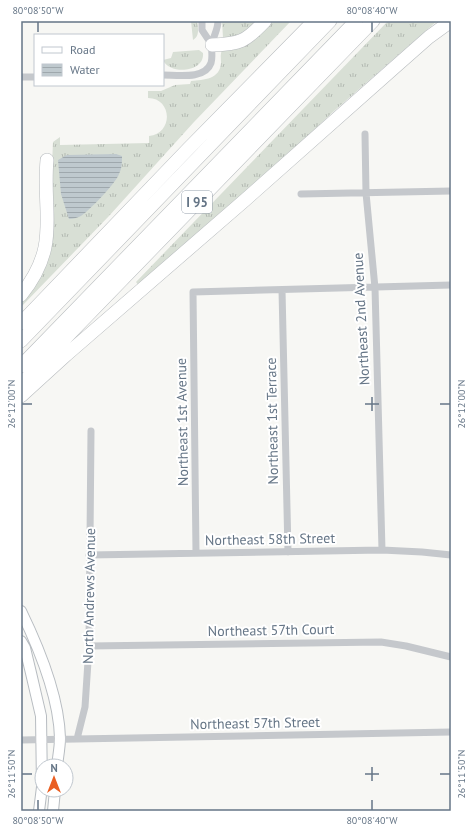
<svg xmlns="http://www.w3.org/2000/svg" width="472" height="832" font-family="'PT Sans',sans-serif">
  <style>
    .grass { fill: url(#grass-tufts) }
    .water { fill: url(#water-rules) }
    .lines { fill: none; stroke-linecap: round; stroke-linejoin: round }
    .secondary-casing { stroke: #b7bcc1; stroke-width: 12 }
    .motorway-casing { stroke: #b7bbbe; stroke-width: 14 }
    .minor { stroke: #c5c8cc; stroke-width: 7 }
    .secondary { stroke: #fff; stroke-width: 10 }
    .motorway { stroke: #fff; stroke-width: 13 }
    .ticks { fill: none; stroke: #657586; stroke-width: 1.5 }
    .labels { text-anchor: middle; stroke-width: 4; stroke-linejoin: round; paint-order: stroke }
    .shield { fill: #fff; stroke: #939eaa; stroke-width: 1 }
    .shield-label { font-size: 13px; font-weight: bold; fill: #657586 }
    .street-label { font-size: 14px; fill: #657586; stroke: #fff }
    .neatline { fill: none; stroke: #657586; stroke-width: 1.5 }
    .ticks-label { font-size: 10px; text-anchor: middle; fill: #657586 }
  </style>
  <defs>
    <pattern id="grass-tufts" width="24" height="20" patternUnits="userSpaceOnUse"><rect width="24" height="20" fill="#d8dfd5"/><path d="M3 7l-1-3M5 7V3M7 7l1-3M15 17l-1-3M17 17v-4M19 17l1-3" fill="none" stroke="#b3b9b2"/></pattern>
    <pattern id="water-rules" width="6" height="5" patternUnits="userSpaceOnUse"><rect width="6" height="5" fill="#bfc9ce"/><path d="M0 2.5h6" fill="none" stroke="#9fa8ad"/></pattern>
  </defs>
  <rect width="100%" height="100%" fill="#f7f7f4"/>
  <path class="grass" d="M191 21H197C198 28 200 36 193 40Z
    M222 21H259L247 33 226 40 223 38Z
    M272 21H291L194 122 109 216 21 307V301L33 286 52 165 53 142 60 137V145L149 143V136C174 133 172 98 148 98V91H161L175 85 190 84 191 81C204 80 220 79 221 63 221 58 220 55 222 50L251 43Z
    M388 21H437L334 111 275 167 139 286 136 282Z
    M199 50 203 53C205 73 169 75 163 60L171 58 173 52Z"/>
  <path class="water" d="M116 154 122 156C122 163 122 168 119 174 116 183 89 211 81 216 77 218 73 219 69 219L61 194 58 160 67 155Z"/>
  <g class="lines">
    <g class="secondary-casing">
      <path id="secondary" d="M21 611C39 648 59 697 60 738 60 747 58 757 57 766
        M21 641 25 648 31 673 41 716 42 787 39 811
        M53 811 55 790"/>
    </g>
    <g class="motorway-casing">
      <path id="motorway" d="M212 45C240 44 245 42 265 21
        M21 295C61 245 42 214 47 160
        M21 323 188 149 314 21
        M21 341 330 21
        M21 366 356 21
        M21 384 373 21
        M21 396 66 355 245 200 395 67 429 37 451 21"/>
    </g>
    <path class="minor" d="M202 21V30L212 45
      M163 75C177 75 205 80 211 63 213 57 211 51 212 45 213 36 218 30 218 21
      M21 77H35
      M365 134 366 193 375 288 382 550
      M301 194 451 191
      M282 290 288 552
      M196 553 193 292 451 285
      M89 555 382 550 422 552 451 555
      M89 646 381 642 406 646 451 657
      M77 739 85 707 89 646 91 431
      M21 740 451 732"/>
    <use href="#secondary" class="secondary"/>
    <use href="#motorway" class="motorway"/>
  </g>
  <path class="ticks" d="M38 22V32M372 22V32M372 397V411M22 404H32M365 404H379M440 404H450M372 767V781M22 774H32M365 774H379M440 774H450M38 800V810M372 800V810"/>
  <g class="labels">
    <rect class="shield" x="182" y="191" width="30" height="22" rx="3"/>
    <g class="shield-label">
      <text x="197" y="207">I 95</text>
    </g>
    <g class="street-label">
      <text transform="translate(361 319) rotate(-93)" y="5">Northeast 2nd Avenue</text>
      <text transform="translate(272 421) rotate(-91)" y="5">Northeast 1st Terrace</text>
      <text transform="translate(182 422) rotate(-91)" y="5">Northeast 1st Avenue</text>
      <text transform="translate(270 539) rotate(-1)" y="5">Northeast 58th Street</text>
      <text transform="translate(89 596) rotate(-89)" y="5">North Andrews Avenue</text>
      <text transform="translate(271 630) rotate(-1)" y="5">Northeast 57th Court</text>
      <text transform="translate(255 723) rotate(-1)" y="5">Northeast 57th Street</text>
    </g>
  </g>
  <rect width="472" height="832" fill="none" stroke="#ffffff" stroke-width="44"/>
  <rect x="34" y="34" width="130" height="52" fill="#ffffff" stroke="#c1c8cf"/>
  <rect x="42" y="47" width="20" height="6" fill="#ffffff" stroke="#c1c8cf"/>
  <text x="70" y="54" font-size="12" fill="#657586">Road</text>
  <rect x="42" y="64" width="20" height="12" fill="url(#water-rules)" stroke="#c1c8cf"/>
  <text x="70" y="74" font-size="12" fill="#657586">Water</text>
  <g transform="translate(54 778)"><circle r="19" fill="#ffffff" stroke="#c1c8cf"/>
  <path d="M0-3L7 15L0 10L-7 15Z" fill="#ea5e21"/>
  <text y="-6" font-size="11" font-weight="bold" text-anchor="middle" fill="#657586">N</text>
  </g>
  <rect x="22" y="22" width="428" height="788" class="neatline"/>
  <g class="ticks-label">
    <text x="38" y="14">80°08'50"W</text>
    <text x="372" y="14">80°08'40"W</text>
    <text transform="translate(11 404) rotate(-90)" y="4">26°12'00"N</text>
    <text transform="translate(461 404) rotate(-90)" y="4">26°12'00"N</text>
    <text transform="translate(11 774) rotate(-90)" y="4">26°11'50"N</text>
    <text transform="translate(461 774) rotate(-90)" y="4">26°11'50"N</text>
    <text x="38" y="824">80°08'50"W</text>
    <text x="372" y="824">80°08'40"W</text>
  </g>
</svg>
